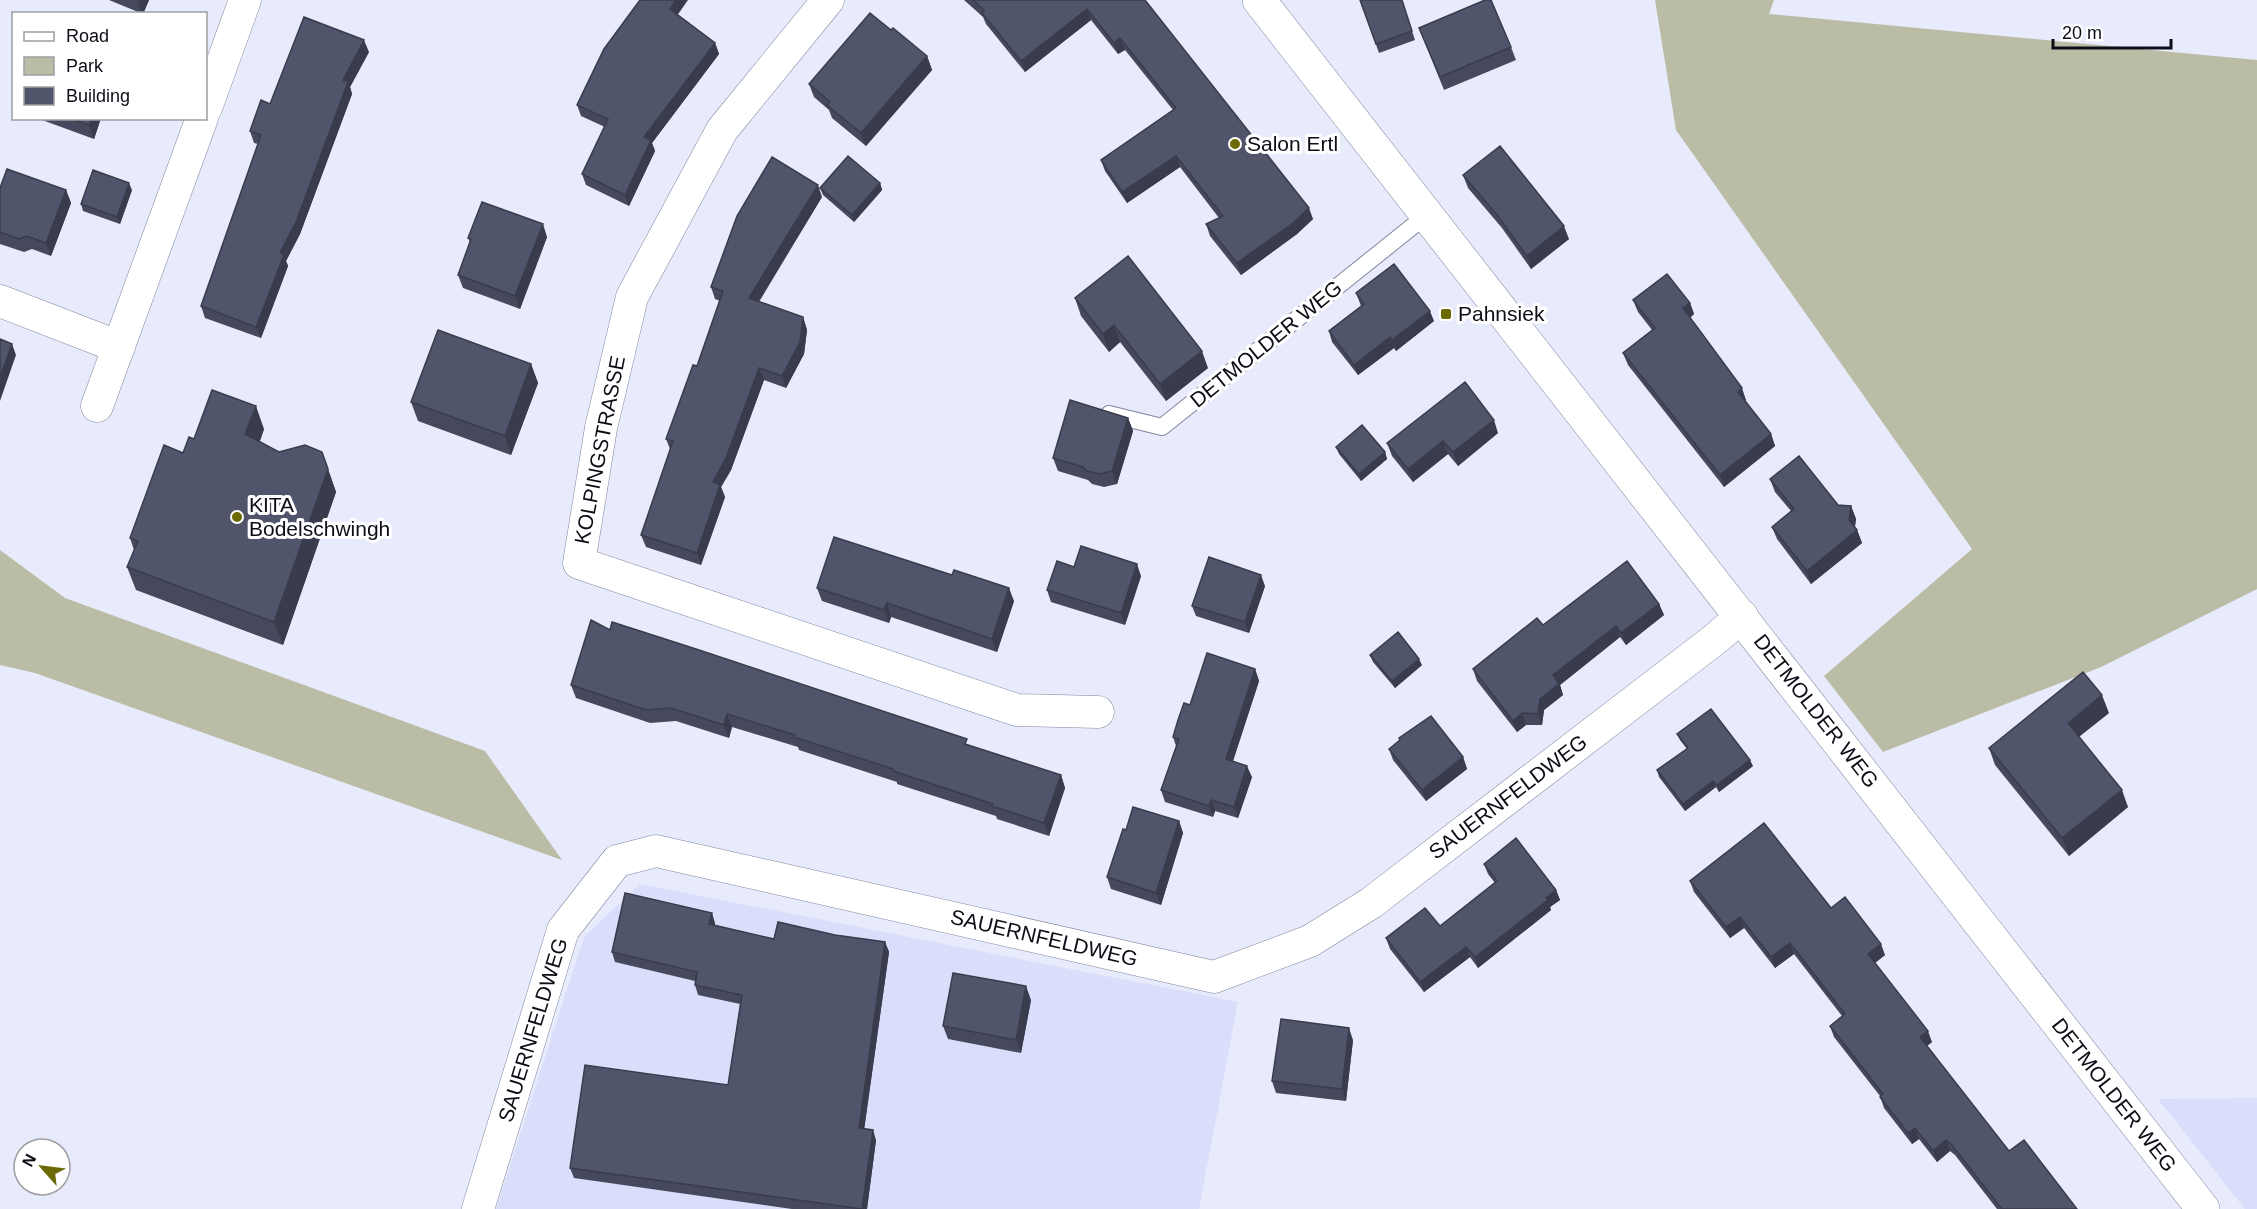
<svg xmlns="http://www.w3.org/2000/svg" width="2257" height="1209" font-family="Helvetica,sans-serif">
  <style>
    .built { fill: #d9defa }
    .green { fill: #bbbca6 }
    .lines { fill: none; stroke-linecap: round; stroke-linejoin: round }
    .lane-casing { stroke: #82869f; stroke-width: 18 }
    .street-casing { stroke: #82869f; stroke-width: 33 }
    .secondary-casing { stroke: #82869f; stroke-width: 34 }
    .lane { stroke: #fff; stroke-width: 16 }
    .street { stroke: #fff; stroke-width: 32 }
    .secondary { stroke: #fff; stroke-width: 33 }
    .wall { fill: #46495d }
    .shaded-wall { fill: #393c4c }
    .building { fill: #51556c; stroke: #393c4c; stroke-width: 1.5 }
    .poi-dot { fill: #6a6904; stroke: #fff; stroke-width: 2 }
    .labels { text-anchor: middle; stroke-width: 6; stroke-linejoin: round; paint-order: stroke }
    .poi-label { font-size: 21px; fill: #0c0d16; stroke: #fff; text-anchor: start }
    .street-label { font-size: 21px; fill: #0c0d16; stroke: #fff }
  </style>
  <rect width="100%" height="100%" fill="#e8ebfb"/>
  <path class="built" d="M640 884 1238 1002 1199 1209H496L584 937Z
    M2257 1098V1209H2245L2158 1099Z"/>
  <path class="green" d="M1655 0H1774L1769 14 2257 60V589L2101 667 1883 752 1824 676 1972 549 1676 130Z
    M0 550 65 598 485 751 562 860 35 673 0 665Z"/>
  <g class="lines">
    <g class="lane-casing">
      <path id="lane" d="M1109 414 1162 427 1428 214"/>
    </g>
    <g class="street-casing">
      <path id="street" d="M828 0 722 130 632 297 601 428 579 563 1017 710 1098 712
        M206 108 245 0
        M0 301 119 347
        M97 406 202 118
        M478 1209 563 930 617 861 656 851 1214 977 1310 941 1371 903 1714 640 1742 616"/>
    </g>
    <g class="secondary-casing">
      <path id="secondary" d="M1259 0 2203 1209"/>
    </g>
    <use href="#lane" class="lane"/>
    <use href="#street" class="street"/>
    <use href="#secondary" class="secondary"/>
  </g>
  <path class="wall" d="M109 0H149L143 14Z
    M964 0H1145L1313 219 1297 234 1241 275 1210 236 1206 224 1219 218 1180 167 1127 203 1105 171 1101 160 1173 110 1125 50 1118 54 1091 20 1025 72 986 24 983 17Z
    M1360 0H1402L1415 40 1379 53Z
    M678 15 715 43 719 54 652 143 655 151 629 206 586 185 582 174 605 127 581 116 577 105Z
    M1419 28 1511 47 1516 60 1444 90Z
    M891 30 927 56 932 70 866 146 832 118 829 110 814 97 809 84Z
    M369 52 350 87 352 94 300 234 286 261 288 266 261 338 205 318 201 306 258 144 254 143 250 131 270 104Z
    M42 118H101L94 139 42 120Z
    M1463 175 1569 239 1531 269 1502 228 1468 188Z
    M880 183 882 190 854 222 823 195 820 188Z
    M0 188 66 190 71 203 51 256 32 249 24 252 0 244Z
    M132 190 120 224 83 211 81 204Z
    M822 197 759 302 803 317 807 330 804 354 786 388 764 380 731 470 721 487 725 497 701 565 646 547 641 535 670 449 666 439 697 366 720 301 715 299 711 287Z
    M547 237 520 309 463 288 458 275 470 242 468 238Z
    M1356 293 1434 321 1396 351 1394 348 1358 375 1332 342 1329 331 1361 306Z
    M1075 298 1208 368 1166 401 1120 342 1109 352 1081 316Z
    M1633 300 1690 303 1694 314 1690 318 1746 400 1745 401 1771 434 1775 446 1724 487 1628 365 1623 353 1652 330 1638 312Z
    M531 364 538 383 511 455 418 421 411 402Z
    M1128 418 1133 431 1117 484 1104 487 1092 484 1088 480 1058 471 1053 458Z
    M264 429 260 441 279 452H322L336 492 283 645 136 590 127 567 134 550 130 538 183 453 194 439Z
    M1498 433 1458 466 1448 454 1413 482 1392 456 1387 443Z
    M1336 447 1385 452 1387 459 1361 481 1339 454Z
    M1770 479 1838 505 1851 506 1856 519 1855 527 1857 530 1862 543 1811 584 1777 539 1772 527 1791 511 1775 492Z
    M1074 567 1141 576 1125 625 1051 602 1047 590Z
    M1265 586 1249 633 1196 616 1192 606Z
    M817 588 1014 601 997 652 891 617 889 623 822 601Z
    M1659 604 1664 615 1626 645 1620 637 1560 685 1563 695 1544 710 1542 725H1526L1517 732 1477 681 1473 669 1543 625Z
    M610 630 1061 775 1065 788 1049 836 997 819 996 816 897 784V782L799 750 798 747 732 727 729 738 676 721 650 723 576 698 571 685Z
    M1370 655 1422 665 1395 688 1373 662Z
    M1255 669 1259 681 1233 761 1252 777 1238 818 1215 811 1213 817 1165 802 1161 790 1176 746 1173 737 1190 705Z
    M2109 713 2079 737 2128 807 2069 856 1995 765 1989 748Z
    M1677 734 1753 766 1719 792 1716 787 1685 811 1659 777 1657 770 1687 749 1680 740Z
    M1399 738 1463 757 1467 769 1426 801 1393 760 1389 749 1400 740Z
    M1179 821 1183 833 1161 905 1111 889 1107 877 1126 830Z
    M1484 864 1556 890 1560 900 1550 907 1551 910 1478 968 1470 957 1424 992 1390 949 1386 938 1440 926 1495 883 1488 874Z
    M1690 881 1831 908 1885 955 1875 963 1932 1042 1927 1046 2009 1151 2077 1209H1997L1955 1155 1950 1151 1937 1162 1919 1139 1912 1144 1884 1108 1880 1096 1834 1037 1830 1026 1842 1016 1794 954 1775 968 1744 928 1730 938 1694 892Z
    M715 923V925L774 939 835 935 885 942 889 952 864 1129 876 1140 867 1209H792L574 1178 570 1168 728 1085 740 1004 698 995 695 985V981L615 962 612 952Z
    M1031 1000 1021 1053 948 1039 943 1026Z
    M1353 1040 1346 1101 1276 1093 1272 1081Z"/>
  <path class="shaded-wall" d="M139 0H149L143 14 138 3Z
    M676 0H688L674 20 670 9Z
    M1087 9 1091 20 1025 72 1021 61Z
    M1120 38 1125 50 1118 54 1114 43Z
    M364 40 369 52 350 87 352 94 300 234 286 261 288 266 261 338 256 327 280 253 343 80Z
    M715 43 719 54 652 143 655 151 629 206 625 195 644 137Z
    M927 56 932 70 866 146 861 133Z
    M92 118H101L94 139 89 125Z
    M1176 156 1180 167 1127 203 1122 192Z
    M129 183 132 190 120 224 117 217Z
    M880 183 882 190 854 222 852 215Z
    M818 185 822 197 753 310 749 298Z
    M66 190 71 203 51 256 46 243Z
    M1309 208 1313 219 1297 234 1241 275 1237 263Z
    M543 224 547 237 520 309 515 296Z
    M1564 226 1569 239 1531 269 1527 256Z
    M1690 303 1694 314 1687 320 1683 308Z
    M1430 311 1434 321 1396 351 1392 340Z
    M803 317 807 330 804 354 786 388 782 376Z
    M1114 325 1120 342 1109 352 1103 334Z
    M1390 337 1394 348 1358 375 1354 365Z
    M12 344 16 355 0 401V378Z
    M1202 351 1208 368 1166 401 1160 384Z
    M531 364 538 383 511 455 505 436Z
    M759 368 764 380 731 470 721 487 725 497 701 565 697 553 713 482Z
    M1742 388 1746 400 1742 403 1738 392Z
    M256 406 264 429 254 457 245 434Z
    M1128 418 1133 431 1117 484 1112 471Z
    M1494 420 1498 433 1458 466 1453 452Z
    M1771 434 1775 446 1724 487 1720 475Z
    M1443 441 1448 454 1413 482 1408 469Z
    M322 452 336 492 283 645 274 622Z
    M1385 452 1387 459 1361 481 1359 474Z
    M1851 506 1856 519 1854 532 1849 520Z
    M1857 530 1862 543 1811 584 1807 571Z
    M1137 564 1141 576 1125 625 1121 613Z
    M1261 575 1265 586 1249 633 1245 622Z
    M1009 588 1014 601 997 652 992 639Z
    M887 603 891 617 889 623 884 610Z
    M1659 604 1664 615 1626 645 1621 633Z
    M1616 626 1620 637 1560 685 1563 695 1544 710 1542 725 1538 714 1540 699 1553 675Z
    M1419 659 1422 665 1395 688 1392 681Z
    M1255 669 1259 681 1230 770 1226 759Z
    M2102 695 2109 713 2074 740 2068 723Z
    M1522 713 1526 725 1517 732 1513 721Z
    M727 714 732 727 729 738 724 725Z
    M1463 757 1467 769 1426 801 1422 790Z
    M1750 760 1753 766 1719 792 1717 785Z
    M1247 766 1252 777 1238 818 1234 807Z
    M1061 775 1065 788 1049 836 1044 823Z
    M1713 781 1716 787 1685 811 1683 804Z
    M2122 790 2128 807 2069 856 2062 838Z
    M1211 800 1215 811 1213 817 1209 806Z
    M1179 821 1183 833 1161 905 1156 893Z
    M1556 890 1560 900 1550 907 1551 910 1478 968 1475 957Z
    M712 913 715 923 713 934 709 924Z
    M1740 917 1744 928 1730 938 1726 927Z
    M885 942 889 952 863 1138 859 1128Z
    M1790 943 1794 954 1775 968 1771 957Z
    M1881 944 1885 955 1872 965 1868 954Z
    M1466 947 1470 957 1424 992 1420 982Z
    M1026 986 1031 1000 1021 1053 1016 1040Z
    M1349 1028 1353 1040 1346 1101 1342 1089Z
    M1928 1031 1932 1042 1924 1048 1920 1037Z
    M1915 1128 1919 1139 1912 1144 1908 1133Z
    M873 1130 876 1140 867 1209H862Z
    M1946 1140 1950 1151 1937 1162 1933 1151Z"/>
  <path class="building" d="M640 0H676L670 9 715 43 644 137 651 140 625 195 582 174 608 119 577 105 604 49Z
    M973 0H1145L1309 208 1293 223 1237 263 1206 224 1223 216 1176 156 1122 192 1101 160 1176 108 1120 38 1114 43 1087 9 1021 61 982 13 984 10Z
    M1360 0H1402L1412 31 1376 44Z
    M1485 0H1491L1511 47 1440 77 1419 28Z
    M870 13 891 30 893 28 927 56 861 133 827 105 830 102 809 84Z
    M304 17 364 40 343 80 348 82 296 222 280 253 284 255 256 327 201 306 261 135 250 131 261 100 270 104Z
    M70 118H92L89 125Z
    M1500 146 1564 226 1527 256 1497 215 1463 175Z
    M848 156 880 183 852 215 820 188Z
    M772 157 818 185 749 298 803 317 800 342 782 376 759 368 726 458 713 482 720 485 697 553 641 535 673 441 666 439 693 365 697 366 723 291 711 287 737 216Z
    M7 169 66 190 46 243 27 236 19 239 0 232V188Z
    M93 170 129 183 117 217 81 204Z
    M482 202 543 224 515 296 458 275 471 239 468 238Z
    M1128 256 1202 351 1160 384 1114 325 1103 334 1075 298Z
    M1394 264 1430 311 1392 340 1390 337 1354 365 1329 331 1364 304 1356 293Z
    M1667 274 1690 303 1683 308 1742 388 1738 392 1771 434 1720 475 1623 353 1655 328 1633 300Z
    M438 330 531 364 505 436 411 402Z
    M0 339 12 344 0 378Z
    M1465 382 1494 420 1453 452 1443 441 1408 469 1387 443Z
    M212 390 256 406 245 434 279 452 305 445 322 452 328 469 274 622 127 567 138 541 130 538 164 445 183 453 189 437 194 439Z
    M1070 400 1128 418 1112 471 1099 474 1087 471 1083 467 1053 458Z
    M1362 425 1385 452 1359 474 1336 447Z
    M1799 456 1838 505 1851 506 1849 520 1857 530 1807 571 1772 527 1794 509 1770 479Z
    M834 537 952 575 954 570 1009 588 992 639 887 603 884 610 817 588Z
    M1081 546 1137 564 1121 613 1047 590 1057 561 1074 567Z
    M1209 557 1261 575 1245 622 1192 606Z
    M1627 561 1659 604 1621 633 1616 626 1553 675 1559 684 1540 699 1538 714 1522 713 1513 721 1473 669 1537 618 1543 625Z
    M591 620 610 630 612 622 696 649 967 739 965 744 1061 775 1044 823 992 806 993 804 893 771V769L794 737 795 735 727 714 724 725 671 708 646 710 571 685Z
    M1398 632 1419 659 1392 681 1370 655Z
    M1207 653 1255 669 1226 759 1247 766 1234 807 1211 800 1209 806 1161 790 1179 739 1173 737 1178 720 1184 703 1190 705Z
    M2083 672 2102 695 2068 723 2122 790 2062 838 1989 748Z
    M1711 709 1750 760 1717 785 1713 781 1683 804 1657 770 1688 748 1677 734Z
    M1431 716 1463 757 1422 790 1389 749 1400 740 1399 738Z
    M1133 807 1179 821 1156 893 1107 877 1123 829 1126 830Z
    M1764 823 1831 908 1845 897 1881 944 1868 954 1928 1031 1920 1037 2009 1151 2024 1140 2077 1209H2002L1951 1144 1946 1140 1933 1151 1915 1128 1908 1133 1880 1097 1883 1094 1830 1026 1845 1014 1790 943 1771 957 1740 917 1726 927 1690 881Z
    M1516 838 1556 890 1546 898 1548 900 1475 957 1466 947 1420 982 1386 938 1425 908 1440 926 1497 881 1484 864Z
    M625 893 712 913 709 924 774 939 778 922 835 935 885 942 859 1128 873 1130 862 1209 570 1168 585 1065 728 1085 742 995 695 985 697 972 612 952Z
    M953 973 1026 986 1016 1040 943 1026Z
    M1281 1019 1349 1028 1342 1089 1272 1081Z"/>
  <g class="poi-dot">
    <circle cx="1235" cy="144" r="6"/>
    <rect x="1440" y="308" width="12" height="12" rx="3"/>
    <circle cx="237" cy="517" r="6"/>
  </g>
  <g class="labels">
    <g class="poi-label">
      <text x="1247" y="151">Salon Ertl</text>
      <text x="1458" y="321">Pahnsiek</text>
      <text x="249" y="512">KITA<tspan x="249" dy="24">Bodelschwingh</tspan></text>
    </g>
    <g class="street-label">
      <text transform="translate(1266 344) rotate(-39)" y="7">DETMOLDER WEG</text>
      <text transform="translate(600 450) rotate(-79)" y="7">KOLPINGSTRASSE</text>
      <text transform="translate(1816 711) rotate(52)" y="7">DETMOLDER WEG</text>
      <text transform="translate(1508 797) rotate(-37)" y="7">SAUERNFELDWEG</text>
      <text transform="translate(1044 938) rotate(13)" y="7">SAUERNFELDWEG</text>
      <text transform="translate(533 1030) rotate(-73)" y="7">SAUERNFELDWEG</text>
      <text transform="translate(2114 1095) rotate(52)" y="7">DETMOLDER WEG</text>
    </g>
  </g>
  <rect x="12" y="12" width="195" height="108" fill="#ffffff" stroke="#9e9ea2" stroke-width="1.5"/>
  <rect x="24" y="32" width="30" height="9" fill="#ffffff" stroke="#9e9ea2" stroke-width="1.5"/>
  <text x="66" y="42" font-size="18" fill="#0c0d16">Road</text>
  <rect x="24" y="57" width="30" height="18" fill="#bbbca6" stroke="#9e9ea2" stroke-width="1.5"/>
  <text x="66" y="72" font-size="18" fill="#0c0d16">Park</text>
  <rect x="24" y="87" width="30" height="18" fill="#51556c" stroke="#9e9ea2" stroke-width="1.5"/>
  <text x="66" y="102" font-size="18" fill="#0c0d16">Building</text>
  <g transform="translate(42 1167) rotate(298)"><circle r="28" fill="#ffffff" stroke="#9e9ea2" stroke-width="1.5"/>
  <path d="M0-4.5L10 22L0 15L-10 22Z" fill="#6a6904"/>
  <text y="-9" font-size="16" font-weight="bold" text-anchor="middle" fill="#0c0d16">N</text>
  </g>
  <path d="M2053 39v9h118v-9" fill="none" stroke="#0c0d16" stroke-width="3"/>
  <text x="2062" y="39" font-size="18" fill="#0c0d16" stroke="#ffffff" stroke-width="4.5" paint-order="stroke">20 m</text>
</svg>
